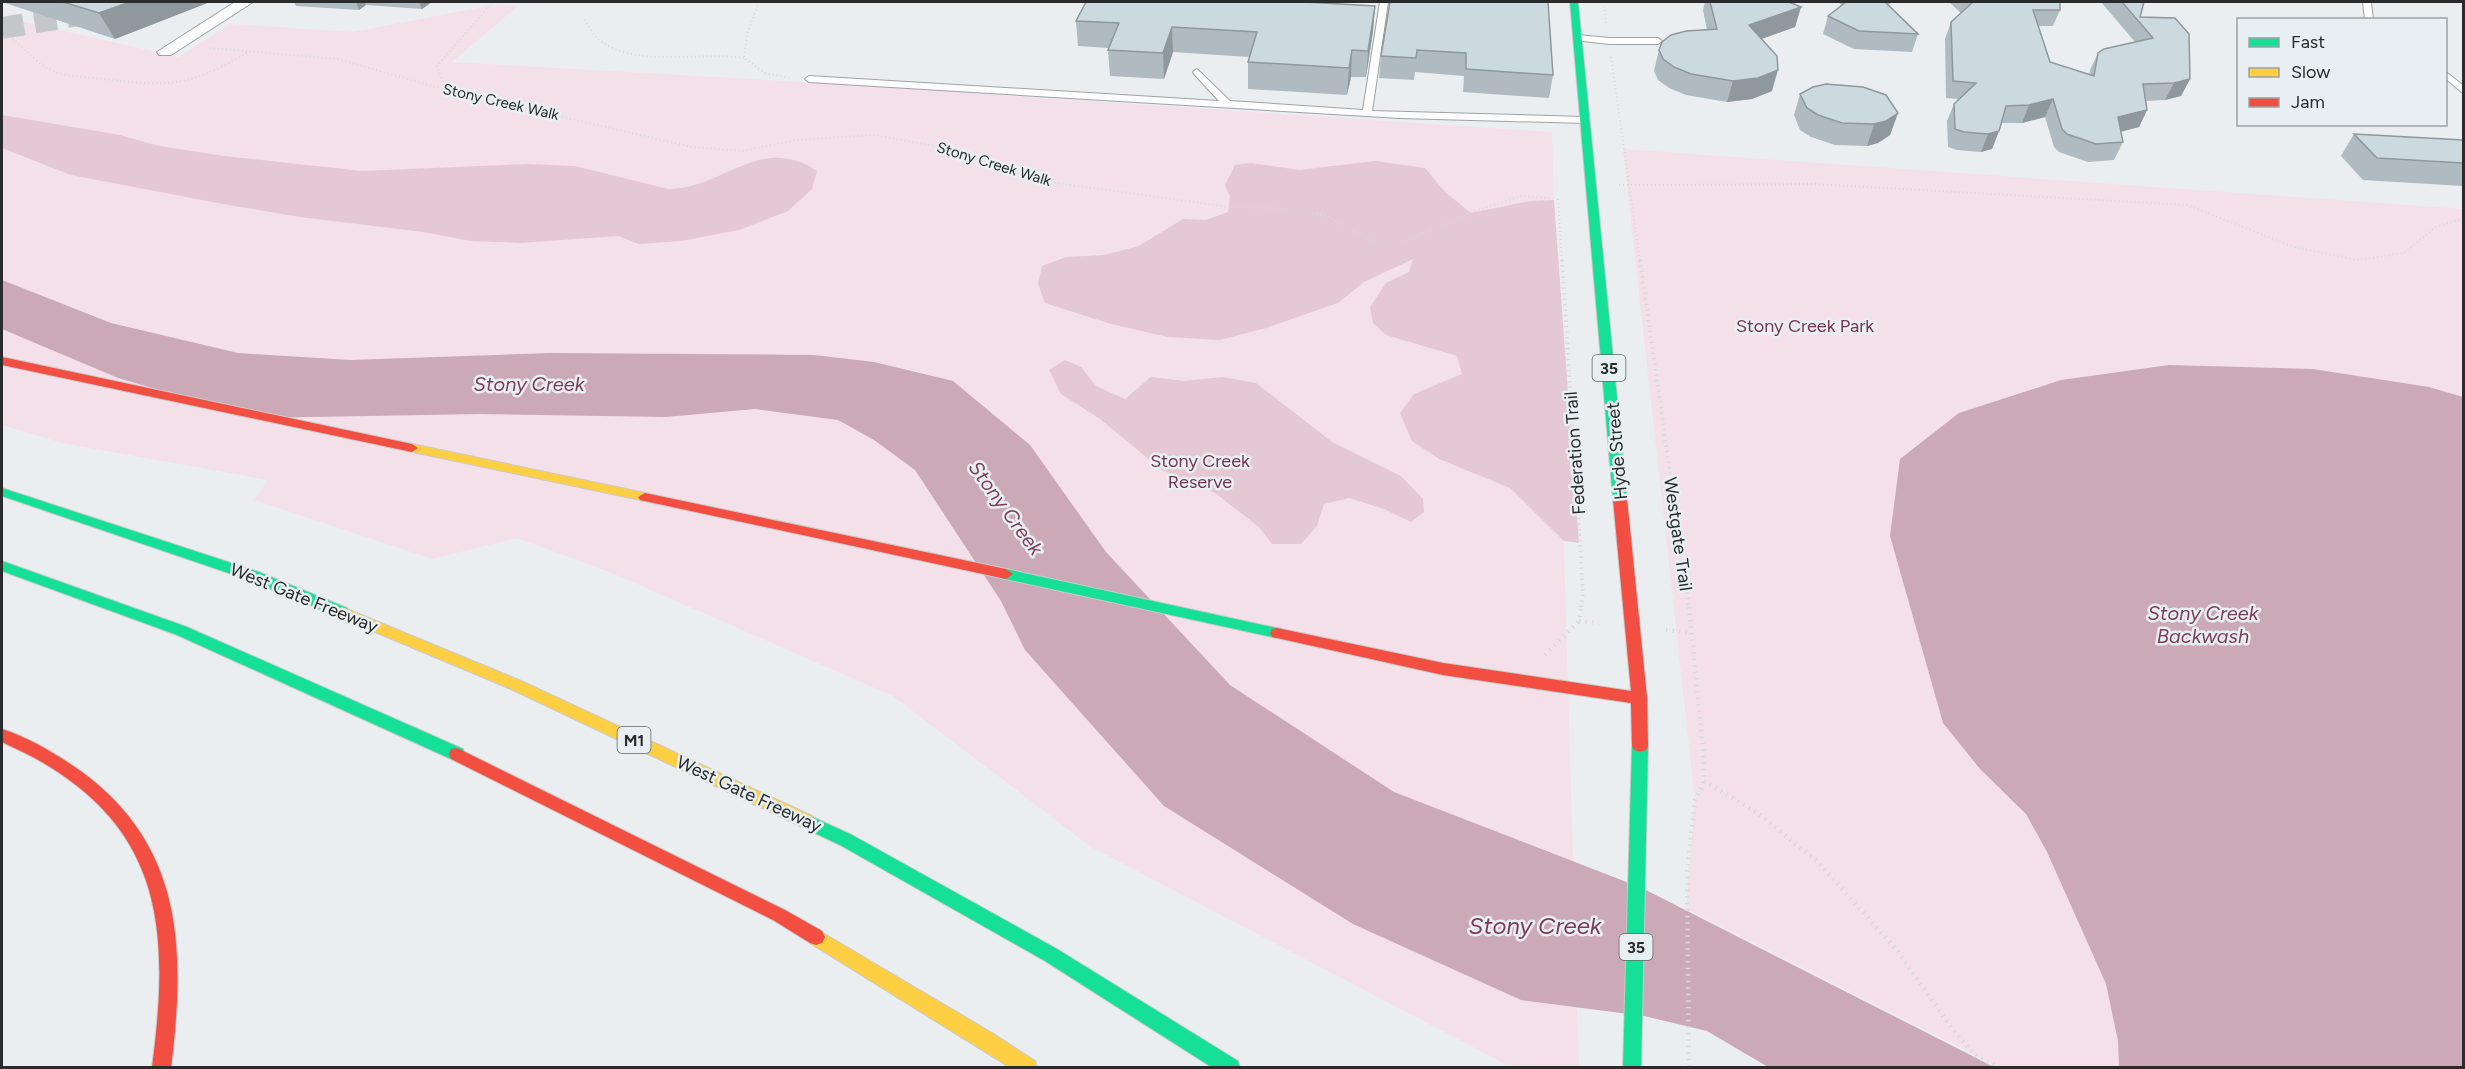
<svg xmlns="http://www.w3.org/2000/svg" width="2465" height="1069" font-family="Figtree,sans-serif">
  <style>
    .green { fill: #f4e0e8 }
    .forest { fill: #e4c8d3 }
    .water { fill: #cca9b7 }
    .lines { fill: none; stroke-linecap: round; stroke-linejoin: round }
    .highway-tunnel { stroke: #c4c7c9; stroke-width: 22; stroke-dasharray: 22 11; stroke-linecap: butt }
    .lane-casing { stroke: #a0a2a4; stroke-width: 2 }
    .street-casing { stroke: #a0a2a4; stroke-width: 2 }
    .fast-casing { stroke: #c9cacb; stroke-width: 2 }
    .slow-casing { stroke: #c9cacb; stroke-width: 2 }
    .jam-casing { stroke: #c9cacb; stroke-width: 2 }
    .path-far2 { stroke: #d8dada; stroke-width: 2; stroke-dasharray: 1 3; stroke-linecap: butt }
    .path-far1 { stroke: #d8dada; stroke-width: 4; stroke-dasharray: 1.5 4; stroke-linecap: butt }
    .path { stroke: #d8dada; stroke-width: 4.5; stroke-dasharray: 1.5 5; stroke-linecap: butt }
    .lane { fill: #fcfcfd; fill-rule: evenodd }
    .street { fill: #fcfcfd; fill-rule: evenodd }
    .fast { fill: #16e098; fill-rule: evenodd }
    .slow { fill: #ffcf43; fill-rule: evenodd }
    .jam { fill: #f24e42; fill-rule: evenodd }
    .wall { fill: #afbbc0 }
    .shaded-wall { fill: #8f989c }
    .building { fill: #ccd9df; stroke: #8f989c; stroke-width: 1.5 }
    .labels { text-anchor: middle; stroke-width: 5; stroke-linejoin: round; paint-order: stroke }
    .far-street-label { font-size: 15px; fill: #292b2d; stroke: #e8eff3 }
    .shield { fill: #e8eff3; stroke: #626668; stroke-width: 1.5 }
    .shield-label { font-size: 16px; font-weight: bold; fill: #292b2d }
    .park-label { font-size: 18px; fill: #773451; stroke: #e8eff3 }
    .street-label { font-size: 18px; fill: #292b2d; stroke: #e8eff3 }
    .water-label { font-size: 20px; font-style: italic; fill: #7f3c58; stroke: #e8eff3 }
    .near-water-label { font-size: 24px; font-style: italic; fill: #7f3c58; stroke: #e8eff3 }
  </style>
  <rect width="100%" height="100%" fill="#ebeef0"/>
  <path class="green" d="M493 5 518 6 452 62 803 82 1552 132 1579 1067H1511L1091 847 893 696 612 573 517 538 432 559 254 500 268 480 62 443 2 425V17L179 57 230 24 353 32Z
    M1623 149 2463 209V397L2429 387 2313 369 2169 365 2061 380 1890 536 1943 723 1980 769 2026 814 2047 852 2106 984 2118 1041 2119 1067H1999L1686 909 1695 800Z"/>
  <path class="forest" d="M2 115 120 135 159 146 224 156 362 171 528 164 575 166 668 189C724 189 760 133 817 171L812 189 788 211 739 230 681 241 639 244 618 236 520 243 471 241 423 232 300 217 223 204 71 175 2 148Z
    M1375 161 1425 168 1445 192 1471 213 1530 201 1554 200 1579 543 1564 541 1510 488 1439 459 1412 441 1400 413 1414 394 1462 374 1457 356 1386 335 1373 323 1370 307 1386 283 1409 272 1413 259 1364 282 1338 303 1266 328 1220 340 1168 337 1111 324 1045 303 1038 284 1042 266 1066 257 1104 255 1139 246 1183 219 1206 220 1228 212 1230 197 1225 185 1235 165 1251 163 1299 170Z
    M1065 360 1081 367 1096 386 1125 399 1151 377 1184 381 1223 377 1256 383 1332 442 1401 476 1423 499 1424 512 1411 522 1384 509 1349 498 1324 504 1317 526 1301 544H1272L1259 527 1215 493 1162 470 1100 419 1061 394 1049 370Z"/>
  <path class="water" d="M2 280 111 323 238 353 350 360 550 353 814 355 874 362 953 381 1030 445 1106 552 1230 685 1394 792 1642 888 1994 1067H1768L1707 1031 1644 1016 1521 1000 1353 924 1164 806 1025 650 1001 601 915 470 874 440 838 420 755 409 666 417 480 414 255 418 118 378 2 329Z
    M2169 365 2313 369 2429 387 2463 397V1067H2119L2118 1041 2106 984 2047 852 2026 814 1980 769 1943 723 1890 536 1900 459 1959 413 2061 380Z"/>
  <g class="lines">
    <path class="highway-tunnel" d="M2 28 155 2"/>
    <g class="lane-casing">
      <path id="lane" d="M1380 2H1388L1372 111 1585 117 1590 120 1585 123 1399 118 809 82 805 79 809 76 1219 101 1194 74 1193 72 1197 69 1230 101 1363 110Z
        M2363 2H2371L2373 20H2365Z
        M1578 35 1609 38H1658L1662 41 1658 44H1609L1575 40 1574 38Z
        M2446 72 2464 86V94L2446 79Z"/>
    </g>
    <g class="street-casing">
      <path id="street" d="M235 2H253L171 55H159L157 52Z"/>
    </g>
    <g class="fast-casing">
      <path id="fast" d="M1570 2H1578L1627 499 1620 503 1613 499Z
        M2 488 259 572 347 608 349 612 347 616H337L249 580 2 496Z
        M2 561 187 627 463 749 465 754 463 759 457 760 451 759 177 635 2 571Z
        M1006 569 1277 628 1282 629 1284 633 1282 637 1277 638 1001 578 999 574Z
        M1640 740 1646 742 1648 746 1641 1068H1623L1632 746 1634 742Z
        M806 814 852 835 1057 949 1238 1061 1240 1068H1213L1045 961 840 845 800 826 798 821 800 816Z"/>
    </g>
    <g class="slow-casing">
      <path id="slow" d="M412 444 645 493 652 497 645 501 408 451 406 448 408 445Z
        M342 607 521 681 812 816 814 821 812 826 806 828 800 826 511 689 337 616 335 612 337 608Z
        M816 929 992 1033 1035 1061 1037 1068H1011L810 943 807 937 810 931Z"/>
    </g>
    <g class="jam-casing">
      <path id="jam" d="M2 357 412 444 418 448 412 452 2 365Z
        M645 493 1006 569 1013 574 1006 579 640 500 638 497Z
        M1620 495 1627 499 1647 698 1648 746 1646 750 1640 752 1634 750 1632 746 1631 703 1443 675 1277 638 1272 637 1270 633 1272 629 1277 628 1443 663 1631 691 1613 499Z
        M2 729C30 738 58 755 82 772 185 848 185 952 171 1068H152C168 943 168 840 50 767 35 757 18 750 2 742Z
        M457 748 785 910 822 931 825 937 822 943 816 945 810 943 773 920 451 759 449 754 451 749Z"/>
    </g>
    <path class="path-far2" d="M759 2 747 34 744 58 765 73 791 78
      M1604 2 1606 23
      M584 20C590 27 594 37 602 42 639 68 701 51 744 58
      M2 33C23 42 36 67 58 73 72 77 89 77 103 79 171 87 188 87 248 52
      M210 48 338 59 446 90 692 147 743 151 796 140 874 135 951 149 1036 180 1229 207 1272 208 1324 215 1370 240 1387 244 1405 241 1476 211 1521 196 1559 199
      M1611 57 1640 261
      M446 89 437 66 493 2
      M1619 185 1815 184 2187 205 2294 247 2357 260 2404 253 2436 227 2464 218
      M1558 199 1562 261"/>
    <path class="path-far1" d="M1562 260 1583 593 1581 608
      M1640 260 1689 608"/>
    <path class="path" d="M1689 607 1703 748 1704 781 1695 800 1687 873 1689 1068
      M1579 621 1599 623
      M1666 630 1691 633
      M1545 655 1579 621 1581 607
      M1704 781 1759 814 1817 861 1896 949 1948 1023 1974 1055 2000 1068"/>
    <use href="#lane" class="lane"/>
    <use href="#street" class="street"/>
    <use href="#fast" class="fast"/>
    <use href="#slow" class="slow"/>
    <use href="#jam" class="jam"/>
  </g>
  <path class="wall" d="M2 2H210L115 39Z
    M294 2H432L422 9 366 5 359 10 296 6Z
    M1308 2 1375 6 1373 31 1366 77H1351L1347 95 1248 89V62L1249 57 1173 52 1164 79 1110 76 1108 50 1109 48 1078 46 1076 21Z
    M1390 2 1553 75 1549 98 1463 92 1464 76 1415 72 1414 80 1379 78 1381 56Z
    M1705 2H1789L1801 7 1795 27 1762 39 1772 91 1752 99 1727 102 1686 95 1669 88 1658 80 1654 71 1659 50 1707 30 1703 10Z
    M1837 2H1892L1888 5 1918 34 1912 52 1854 49 1823 34 1828 16 1842 5Z
    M1949 2H2060V10L2053 26H2038L2050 62 2089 75 2090 70 2098 53 2135 42 2101 2H2144L2140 17 2190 79 2181 96 2165 100 2146 101 2147 110 2139 127 2121 132 2123 142 2114 160 2088 162 2059 152 2054 147 2045 117 2022 123H2002L1992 149 1981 152 1957 150 1948 147 1947 121 1954 104 1958 99 1946 98 1945 39 1951 22 1961 13Z
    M1800 94 1898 113 1890 135 1878 143 1867 146 1835 145 1811 137 1800 130 1794 115Z
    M2354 134 2463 140V186L2363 180 2341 156Z"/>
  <path class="shaded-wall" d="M130 2H210L115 39 99 13Z
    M356 2H364L366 5 359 10Z
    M419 2H432L422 9Z
    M1375 6 1373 31 1366 77 1368 51Z
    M1801 7 1795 27 1744 45 1749 25Z
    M1172 27 1173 52 1164 79 1163 53Z
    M1352 50 1351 77 1347 95 1349 68Z
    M1778 70 1772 91 1752 99 1727 102 1733 81Z
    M2190 79 2181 96 2165 100 2174 83Z
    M2053 99 2045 117 2022 123 2029 105Z
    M2147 110 2139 127 2110 134 2118 117Z
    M1898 113 1890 135 1878 143 1867 146 1874 124Z
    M1999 131 1992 149 1981 152 1988 134Z"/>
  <path class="building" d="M63 2H130L99 13Z
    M1086 2H1305L1375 6 1368 51 1352 50 1349 68 1248 62 1257 32 1172 27 1163 53 1108 50 1119 23 1076 21Z
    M1390 2H1548L1553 75 1466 69V53L1417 50 1416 58 1381 56Z
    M1710 2H1789L1801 7 1749 25 1777 56 1778 70 1758 78 1733 81 1691 74 1674 67 1663 59 1659 50 1662 42 1671 35 1686 31 1717 29Z
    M1846 2H1885L1918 34 1859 31 1828 16Z
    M1973 2H2060V10H2033L2050 62 2094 76 2098 53 2104 49 2153 38 2122 2H2144L2140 17 2175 18 2189 34 2190 79 2174 83 2143 84 2147 110 2118 117 2123 142 2096 144 2067 134 2062 129 2053 99 2029 105 2006 106 1999 131 1988 134 1964 132 1955 129 1954 104 1976 83 1953 81 1951 22Z
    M1826 84 1863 87 1886 95 1898 113 1886 121 1874 124 1842 123 1818 115 1807 108 1800 94 1813 87Z
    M2354 134 2463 140V163L2377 158Z"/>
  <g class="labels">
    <g class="far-street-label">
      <text transform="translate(501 102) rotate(13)" y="5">Stony Creek Walk</text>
      <text transform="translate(994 164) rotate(17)" y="5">Stony Creek Walk</text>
    </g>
    <g class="shield">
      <rect x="1592.5" y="355" width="33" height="26" rx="4.5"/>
      <rect x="617.5" y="727" width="33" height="26" rx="4.5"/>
      <rect x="1619.5" y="934" width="33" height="26" rx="4.5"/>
    </g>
    <g class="shield-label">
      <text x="1609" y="374">35</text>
      <text x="634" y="746">M1</text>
      <text x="1636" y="953">35</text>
    </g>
    <g class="park-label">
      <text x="1805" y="332">Stony Creek Park</text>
      <text x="1200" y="467">Stony Creek<tspan x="1200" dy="21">Reserve</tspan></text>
    </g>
    <g class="street-label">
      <text transform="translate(1617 451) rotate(-95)" y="6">Hyde Street</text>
      <text transform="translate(1575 453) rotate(-94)" y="6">Federation Trail</text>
      <text transform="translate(1678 534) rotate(82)" y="6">Westgate Trail</text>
      <text transform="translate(304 598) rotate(22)" y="6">West Gate Freeway</text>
      <text transform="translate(749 794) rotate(25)" y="6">West Gate Freeway</text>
    </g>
    <g class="water-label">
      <text x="529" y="391">Stony Creek</text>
      <text transform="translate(1006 508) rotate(54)" y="7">Stony Creek</text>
      <text x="2203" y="620">Stony Creek<tspan x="2203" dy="23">Backwash</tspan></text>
    </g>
    <g class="near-water-label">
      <text x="1535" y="934">Stony Creek</text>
    </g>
  </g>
  <rect width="2465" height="1069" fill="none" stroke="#292b2d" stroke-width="6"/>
  <rect x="2237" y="18" width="210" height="108" fill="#e8eff3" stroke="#9ca1a4" stroke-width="1.5"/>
  <rect x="2249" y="38" width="30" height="9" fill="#16e098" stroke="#9ca1a4" stroke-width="1.5"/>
  <text x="2291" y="48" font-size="18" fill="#292b2d">Fast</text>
  <rect x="2249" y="68" width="30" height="9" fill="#ffcf43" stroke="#9ca1a4" stroke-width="1.5"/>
  <text x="2291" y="78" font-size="18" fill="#292b2d">Slow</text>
  <rect x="2249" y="98" width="30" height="9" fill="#f24e42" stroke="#9ca1a4" stroke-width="1.5"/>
  <text x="2291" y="108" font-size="18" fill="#292b2d">Jam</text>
</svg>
